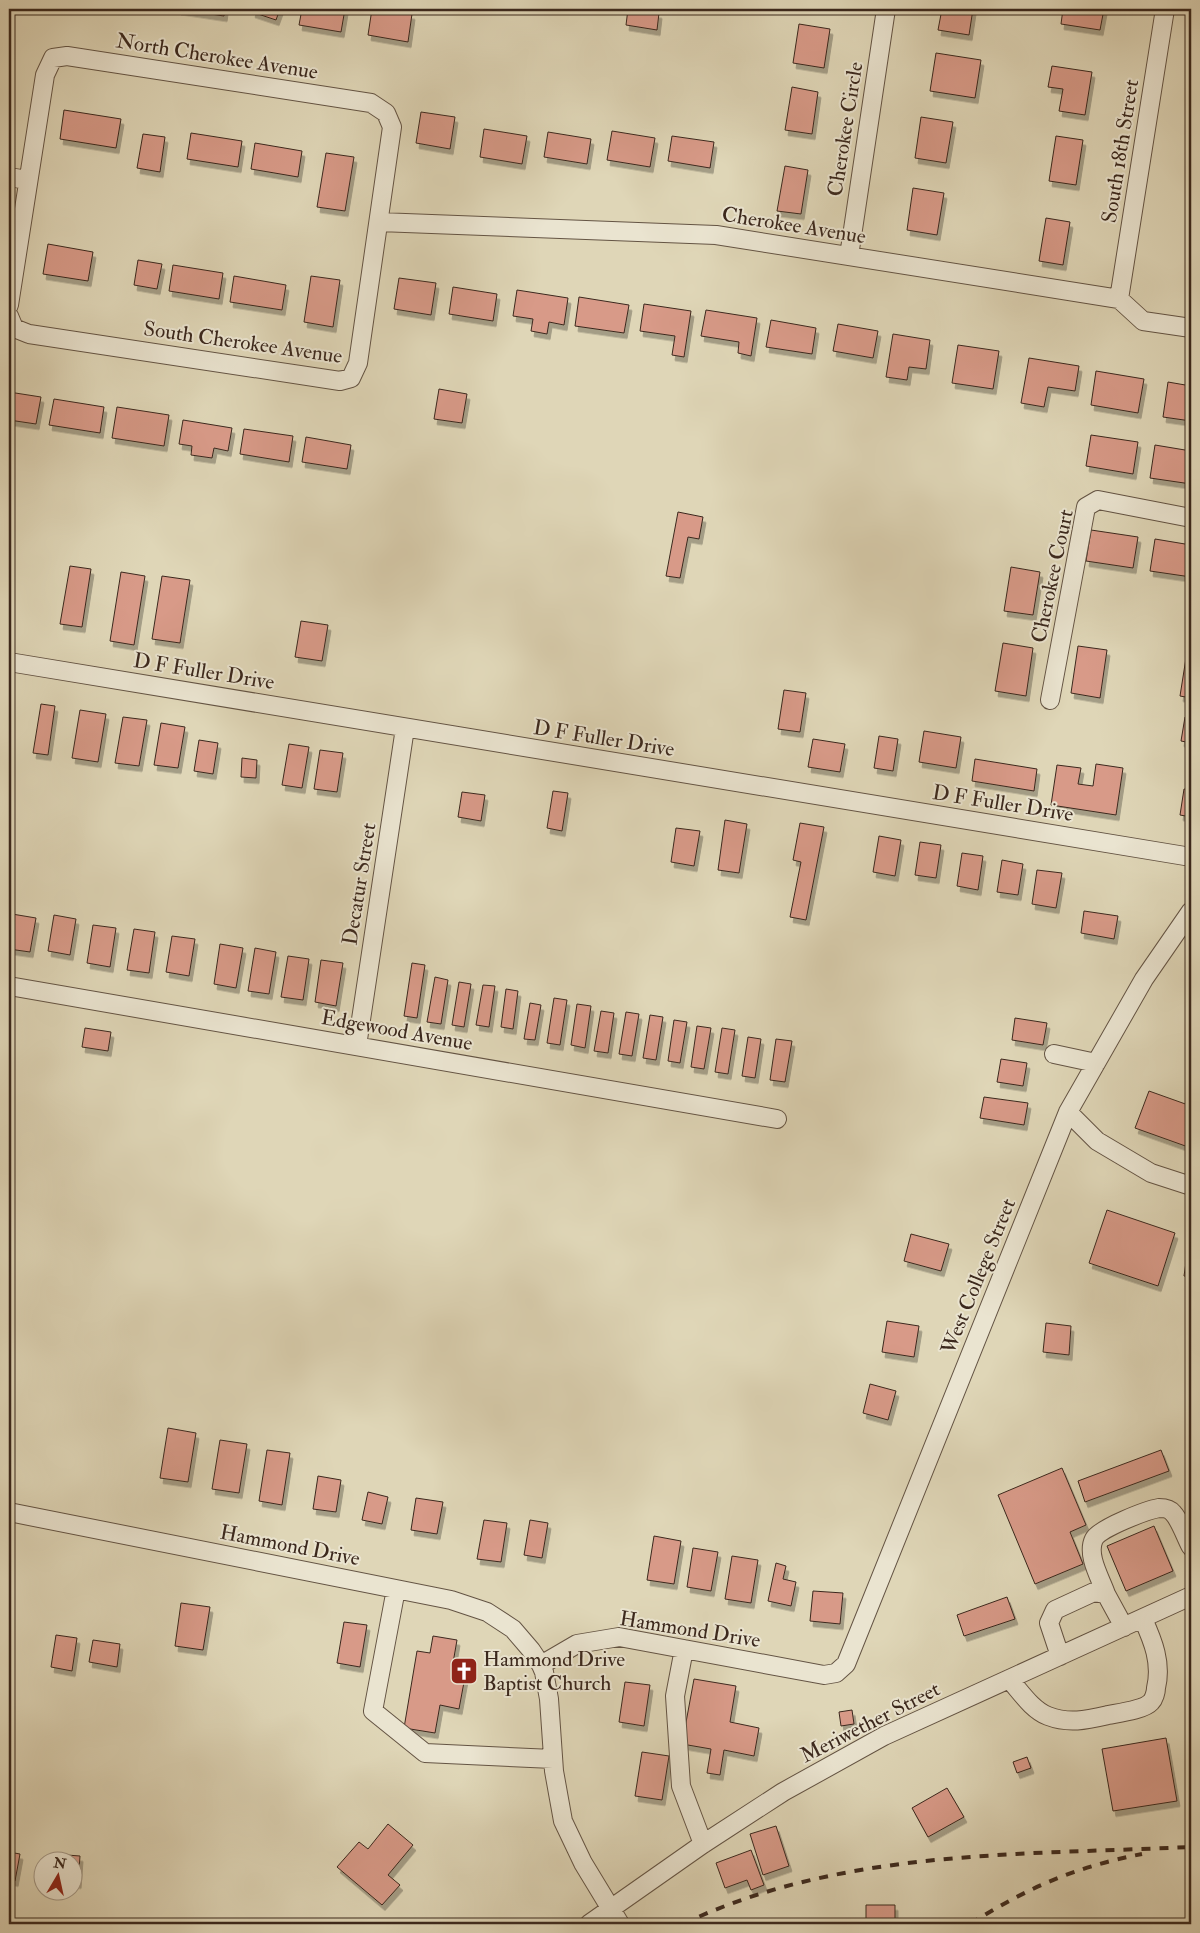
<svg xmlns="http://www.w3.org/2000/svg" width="1200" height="1933" font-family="'IM FELL Double Pica',serif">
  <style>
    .building { fill: #d89a88; stroke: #3b281d; filter: url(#shadow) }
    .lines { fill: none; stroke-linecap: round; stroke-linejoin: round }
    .minor-casing { stroke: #645444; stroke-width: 20 }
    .minor { stroke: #eae4d0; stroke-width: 18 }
    .rail { stroke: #3b281d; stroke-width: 4; stroke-dasharray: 9 9; stroke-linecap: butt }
    .labels { text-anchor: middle; stroke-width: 4; stroke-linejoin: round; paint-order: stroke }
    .street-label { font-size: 21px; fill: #3b281d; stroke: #eae4d0 }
    .poi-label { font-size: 21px; fill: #3b281d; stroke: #eae4d0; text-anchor: start }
  </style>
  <defs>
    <filter id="shadow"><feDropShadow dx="3" dy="5.5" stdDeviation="0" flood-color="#0004"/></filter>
  </defs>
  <rect width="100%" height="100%" fill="#dfd6b7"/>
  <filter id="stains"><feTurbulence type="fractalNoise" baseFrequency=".004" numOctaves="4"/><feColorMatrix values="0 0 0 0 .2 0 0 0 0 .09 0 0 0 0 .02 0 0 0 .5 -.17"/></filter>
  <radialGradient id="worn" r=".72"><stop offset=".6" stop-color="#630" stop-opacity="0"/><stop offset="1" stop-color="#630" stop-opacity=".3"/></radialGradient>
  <path class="building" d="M178 9H225L224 16Z
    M253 9H280L276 20 252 12Z
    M302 9H345L341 32 299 25Z
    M372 9 412 14 408 42 368 35Z
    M628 9 659 13 657 30 626 25Z
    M942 9H973L969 35 938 30Z
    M1063 9H1104L1100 30 1061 24Z
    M799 24 830 29 824 68 793 63Z
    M936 53 981 60 975 98 930 91Z
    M1052 66 1092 72 1085 115 1059 111 1063 89 1048 87Z
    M792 87 818 92 812 134 785 130Z
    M64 110 121 119 116 148 60 139Z
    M421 112 455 117 450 149 416 143Z
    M921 117 953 122 946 163 915 158Z
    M484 129 527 136 522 164 480 157Z
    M612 131 655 138 650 167 607 160Z
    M548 132 591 139 587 164 544 157Z
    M191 133 242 141 238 167 187 159Z
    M143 134 165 137 160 172 137 168Z
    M672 136 714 142 710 168 668 161Z
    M1056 136 1083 140 1076 185 1049 181Z
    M255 143 302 151 298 177 251 169Z
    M326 153 354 157 345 211 317 207Z
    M785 166 808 170 801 214 777 211Z
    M913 188 944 193 937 235 907 230Z
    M1046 218 1070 222 1063 265 1039 261Z
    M48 244 93 252 88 281 43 274Z
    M138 260 162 264 157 289 134 285Z
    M173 265 223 273 219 299 169 291Z
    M234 276 286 285 282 310 230 302Z
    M311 276 340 280 333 327 304 322Z
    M399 278 436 283 431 315 394 309Z
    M453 287 497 294 493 321 449 314Z
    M517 290 568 298 564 325 549 322 547 334 531 331 533 319 513 316Z
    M579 297 629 305 624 333 575 326Z
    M644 304 691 311 684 357 672 355 675 336 640 331Z
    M706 310 757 318 751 356 738 353 739 342 701 336Z
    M771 320 816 328 812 354 766 347Z
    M838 324 878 331 873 358 833 351Z
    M893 334 930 340 926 369 909 367 907 380 886 377Z
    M958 345 999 351 993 389 952 383Z
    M1029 358 1079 366 1075 391 1048 387 1044 407 1021 403Z
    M1096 371 1144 379 1138 413 1091 405Z
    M1168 382 1191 386V421L1163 417Z
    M439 389 467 394 462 423 434 419Z
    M9 392 41 397 36 424 9 420Z
    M54 399 104 407 100 433 49 425Z
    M117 407 169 415 164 446 112 438Z
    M183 420 232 428 228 451 214 448 212 458 191 455 192 446 179 444Z
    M244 429 293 436 289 462 240 454Z
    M1091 435 1138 442 1133 474 1086 466Z
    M306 437 351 445 347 469 302 462Z
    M1155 445 1191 451V484L1150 478Z
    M678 512 703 517 699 539 688 537 680 578 666 576Z
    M1091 530 1138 537 1133 568 1086 561Z
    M1155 539 1191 545V577L1150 571Z
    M70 566 91 569 82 627 60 624Z
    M1011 567 1040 572 1033 615 1004 611Z
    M121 572 145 576 134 645 110 641Z
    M162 576 190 580 180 643 152 639Z
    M301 621 328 625 322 661 295 657Z
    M1003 643 1033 648 1026 696 995 691Z
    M1078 646 1107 650 1100 698 1071 693Z
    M1186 658 1191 659V698L1180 696Z
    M784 690 806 693 800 732 778 729Z
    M41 704 55 706 48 755 33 753Z
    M80 710 106 714 98 762 72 758Z
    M123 717 147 720 139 766 115 763Z
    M1185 717 1191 718V743L1181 741Z
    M161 723 185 727 178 768 154 765Z
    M924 731 961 737 956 768 919 762Z
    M879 736 898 739 893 771 874 768Z
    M813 739 845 744 840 772 808 767Z
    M199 740 218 743 213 774 194 771Z
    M289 744 309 747 302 788 282 785Z
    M320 750 343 753 337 792 314 789Z
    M242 758 257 760 256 778 241 777Z
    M975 759 1037 769 1034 791 972 781Z
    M1096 764 1123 768 1116 815 1051 805 1057 765 1081 768 1078 784 1093 786Z
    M1184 789 1191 790V817L1180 815Z
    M553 791 568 793 562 831 547 828Z
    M462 792 485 795 481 821 458 817Z
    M725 820 747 824 739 873 718 870Z
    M800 823 824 827 806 920 790 917 801 862 793 860Z
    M676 828 700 831 694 866 671 862Z
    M879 836 901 840 895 876 873 872Z
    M920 842 941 845 936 878 915 875Z
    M962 853 983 856 978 890 957 886Z
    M1002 860 1023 864 1018 895 997 892Z
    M1037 870 1062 873 1056 908 1032 904Z
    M1084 911 1118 916 1114 939 1081 933Z
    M12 914 36 918 30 952 9 949Z
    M54 915 76 919 70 955 48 951Z
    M93 925 116 928 110 967 87 963Z
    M134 929 155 932 149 973 127 970Z
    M172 936 195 939 189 976 166 972Z
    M220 944 243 948 236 988 214 984Z
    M255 948 276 952 269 994 248 991Z
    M288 956 309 959 303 1000 281 997Z
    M321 960 343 963 336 1006 315 1002Z
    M412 963 425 965 417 1018 404 1016Z
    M435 977 448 980 441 1024 427 1022Z
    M459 982 471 984 464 1027 452 1025Z
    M483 985 495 986 489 1027 476 1025Z
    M506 989 518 991 513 1029 501 1027Z
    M554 998 567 1000 560 1045 547 1043Z
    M530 1003 541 1005 535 1040 524 1039Z
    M577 1004 591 1006 585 1048 571 1045Z
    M601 1011 614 1013 608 1053 594 1051Z
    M626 1012 639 1014 632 1056 619 1054Z
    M650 1015 663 1017 656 1060 643 1058Z
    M1015 1018 1047 1023 1043 1045 1012 1040Z
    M674 1020 687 1022 680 1063 668 1061Z
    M697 1026 711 1028 704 1069 691 1067Z
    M85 1028 111 1032 108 1051 82 1047Z
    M722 1028 735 1030 728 1074 715 1072Z
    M748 1037 761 1039 755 1078 742 1076Z
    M776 1039 792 1041 785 1082 770 1080Z
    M1001 1059 1027 1063 1023 1086 997 1082Z
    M1149 1091 1191 1106V1148L1135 1128Z
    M984 1097 1028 1103 1024 1125 980 1118Z
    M1107 1210 1175 1233 1158 1286 1089 1263Z
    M911 1234 949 1244 941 1271 904 1261Z
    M1190 1235H1191V1277L1184 1276Z
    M887 1321 919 1326 914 1357 882 1352Z
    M1046 1323 1071 1326 1069 1355 1043 1352Z
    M870 1384 896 1391 888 1420 863 1413Z
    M168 1428 196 1433 188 1482 160 1478Z
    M220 1440 247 1444 239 1493 212 1489Z
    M267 1450 290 1453 282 1505 259 1501Z
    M1161 1450 1169 1471 1085 1502 1078 1481Z
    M1062 1468 1086 1525 1070 1532 1083 1564 1035 1584 998 1495Z
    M318 1476 341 1480 336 1512 313 1509Z
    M368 1492 388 1497 382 1524 362 1520Z
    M416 1498 443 1502 437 1534 411 1530Z
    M484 1520 507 1523 501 1562 477 1559Z
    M530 1520 548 1523 542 1558 524 1555Z
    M1154 1526 1173 1571 1126 1591 1107 1546Z
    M654 1536 681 1541 674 1584 647 1580Z
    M693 1548 718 1552 711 1591 687 1587Z
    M732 1556 758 1560 751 1603 725 1599Z
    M776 1563 786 1566 783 1579 796 1582 791 1606 768 1601Z
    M813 1591 843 1593 840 1624 810 1621Z
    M1007 1597 1015 1619 964 1636 957 1615Z
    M181 1603 210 1607 203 1650 175 1646Z
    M344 1622 367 1625 360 1667 337 1663Z
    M56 1635 77 1638 72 1671 51 1667Z
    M433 1636 457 1640 453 1663 467 1666 459 1709 440 1705 435 1733 404 1728 417 1651 430 1653Z
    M93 1640 120 1644 117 1667 89 1662Z
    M694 1679 736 1686 730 1722 759 1728 754 1756 724 1750 720 1775 707 1773 711 1749 682 1744Z
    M625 1682 650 1685 644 1726 619 1722Z
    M852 1710 854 1724 841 1726 839 1712Z
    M1166 1738 1177 1801 1113 1811 1102 1749Z
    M642 1752 669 1756 662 1800 635 1796Z
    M1027 1757 1031 1768 1017 1773 1013 1762Z
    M947 1788 964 1817 928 1837 912 1808Z
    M388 1824 413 1845 388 1875 400 1885 382 1905 337 1867 359 1842 368 1849Z
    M776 1826 789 1866 763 1875 750 1834Z
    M751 1850 764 1885 751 1890 747 1880 725 1888 716 1863Z
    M9 1852 20 1854 15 1881 9 1879Z
    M54 1854 80 1856 78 1883 72 1882V1860H53Z
    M866 1905H895V1924H866Z"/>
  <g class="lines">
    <g class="minor-casing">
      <path id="minor" d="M9 177 27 180
        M379 222 716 235 1119 299 1143 321 1191 328
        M849 256 886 9
        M1119 299 1165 9
        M9 305 45 75 53 58 67 56 371 103 386 113 392 127 358 363 351 378 340 381 29 334 14 328 9 316
        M9 662 1191 857
        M1050 700 1086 507 1098 500 1191 518
        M9 986 777 1119
        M357 1046 405 728
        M1054 1054 1096 1063
        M1068 1112 1097 1141 1151 1173 1191 1186
        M9 1512 451 1600 487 1612 513 1629 531 1650 541 1665 544 1672 549 1699 554 1771 563 1821 583 1863 620 1924
        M396 1589 373 1711 425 1753 553 1759
        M1106 1594C1101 1579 1086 1555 1094 1539 1100 1528 1147 1510 1159 1508 1164 1508 1170 1509 1173 1513 1180 1520 1186 1538 1191 1547
        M684 1649 675 1696 681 1786 703 1844
        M1060 1656 1049 1623 1055 1610 1094 1592 1106 1594 1124 1627
        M541 1665 577 1644 619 1637 824 1675 836 1673 846 1664 1068 1112 1144 979 1191 911
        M1009 1679C1020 1691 1032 1710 1048 1716 1069 1724 1086 1720 1108 1715 1118 1713 1144 1710 1151 1702 1154 1699 1156 1692 1156 1688 1162 1663 1153 1641 1143 1619
        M589 1924 703 1844 783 1792 884 1736 1191 1596"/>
    </g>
    <use href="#minor" class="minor"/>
    <path class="rail" d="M683 1924C840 1849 1021 1855 1191 1847
      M970 1924C1027 1888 1075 1867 1142 1854"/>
  </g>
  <defs>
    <g id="church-square" transform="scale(1.4375)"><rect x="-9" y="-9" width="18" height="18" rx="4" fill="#8f2418" stroke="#eae4d0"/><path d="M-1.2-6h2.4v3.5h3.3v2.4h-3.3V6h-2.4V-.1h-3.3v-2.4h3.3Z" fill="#fff"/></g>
  </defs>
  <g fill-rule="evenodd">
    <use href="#church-square" x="464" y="1671"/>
  </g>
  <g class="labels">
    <g class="street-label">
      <text transform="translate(217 56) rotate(9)" y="7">North Cherokee Avenue</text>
      <text transform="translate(845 129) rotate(-81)" y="7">Cherokee Circle</text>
      <text transform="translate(1120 151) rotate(-81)" y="7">South 18th Street</text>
      <text transform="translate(794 225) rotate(9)" y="7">Cherokee Avenue</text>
      <text transform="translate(243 342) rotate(8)" y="7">South Cherokee Avenue</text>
      <text transform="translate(1052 576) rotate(-78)" y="7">Cherokee Court</text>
      <text transform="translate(204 671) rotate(9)" y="7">D F Fuller Drive</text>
      <text transform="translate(604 738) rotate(9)" y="7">D F Fuller Drive</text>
      <text transform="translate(1003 803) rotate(9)" y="7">D F Fuller Drive</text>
      <text transform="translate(359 884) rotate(-81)" y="7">Decatur Street</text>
      <text transform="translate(397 1030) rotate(10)" y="7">Edgewood Avenue</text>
      <text transform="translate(978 1276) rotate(-68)" y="7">West College Street</text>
      <text transform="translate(290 1545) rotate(11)" y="7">Hammond Drive</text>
      <text transform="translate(690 1629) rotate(9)" y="7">Hammond Drive</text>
      <text transform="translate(870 1722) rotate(-27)" y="7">Meriwether Street</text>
    </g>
    <g class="poi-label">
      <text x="483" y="1666">Hammond Drive<tspan x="483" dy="24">Baptist Church</tspan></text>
    </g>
  </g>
  <rect width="1200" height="1933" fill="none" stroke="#dfd6b7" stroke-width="30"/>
  <rect x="10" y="10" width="1180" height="1913" fill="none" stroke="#3b281d" stroke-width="2.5"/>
  <rect x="15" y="15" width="1170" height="1903" fill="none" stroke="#3b281d"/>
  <g transform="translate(58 1876) rotate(9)"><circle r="24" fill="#eae4d0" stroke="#a49988"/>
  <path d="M0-4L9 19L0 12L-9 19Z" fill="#8f2418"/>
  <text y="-8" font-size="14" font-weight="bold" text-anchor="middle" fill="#3b281d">N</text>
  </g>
  <rect width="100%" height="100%" filter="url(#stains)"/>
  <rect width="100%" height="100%" fill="url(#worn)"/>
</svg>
